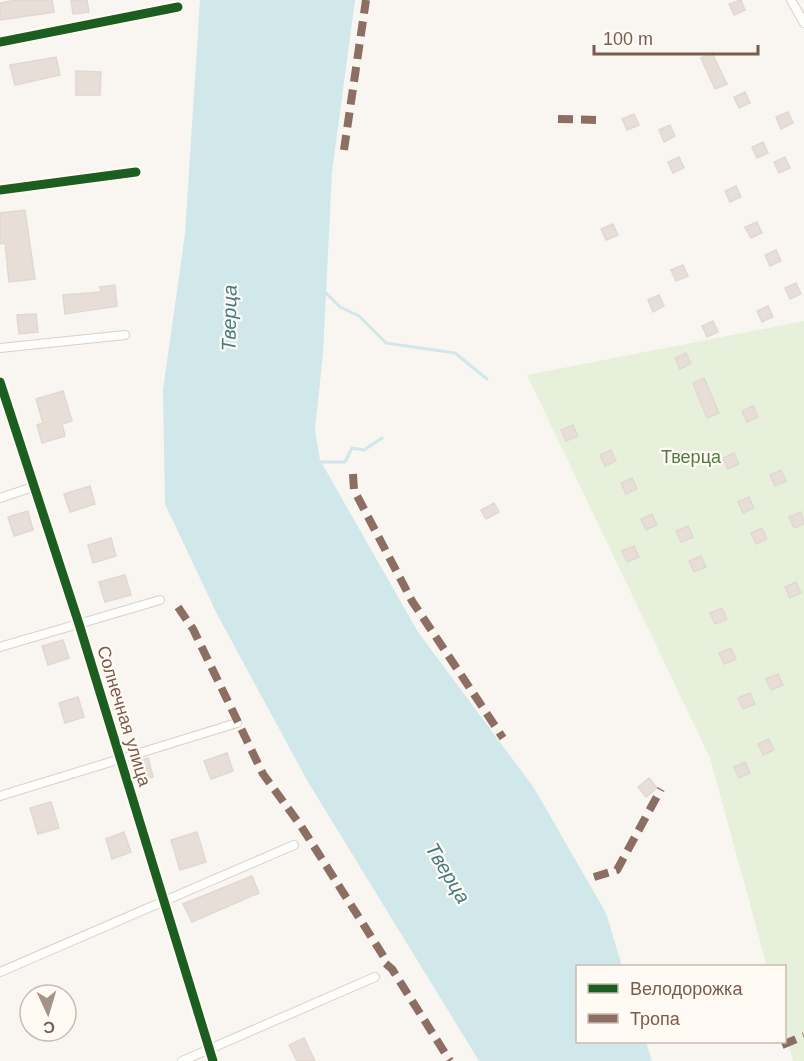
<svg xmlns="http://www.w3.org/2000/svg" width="804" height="1061" font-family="Helvetica,sans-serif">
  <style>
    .green { fill: #e7f0db }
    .water { fill: #d0e8ea }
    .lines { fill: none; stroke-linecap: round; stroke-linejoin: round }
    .stream { stroke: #d0e8ea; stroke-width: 3 }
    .building { fill: #e6ded7; stroke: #e2d8d2; stroke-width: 1.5 }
    .street-casing { stroke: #d7d1cb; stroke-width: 10 }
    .street { stroke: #fefefd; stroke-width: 8 }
    .quiet { stroke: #8d6e63; stroke-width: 8; stroke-dasharray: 15 8; stroke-linecap: butt }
    .cycleway-casing { stroke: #fffaf3; stroke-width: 13 }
    .cycleway { stroke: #1b5e20; stroke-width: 9 }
    .labels { text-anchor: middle; stroke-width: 4.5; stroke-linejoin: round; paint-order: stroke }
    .park-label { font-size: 18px; fill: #537a41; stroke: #fffaf3 }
    .street-label { font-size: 18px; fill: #7a5c4d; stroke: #fffaf3 }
    .water-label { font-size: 20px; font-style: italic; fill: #437c86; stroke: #fffaf3 }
  </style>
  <rect width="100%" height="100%" fill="#f9f5f0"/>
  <path class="green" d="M804 321V1061H793L785 1031 784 966H767L710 758 527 375Z"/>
  <path class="water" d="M200 0H355L332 172 323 353 315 430 320 460 418 632 534 788 606 913 622 966H578V1042H646L652 1061H479L308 782 217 614 165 504 163 390 185 234Z"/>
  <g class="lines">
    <path class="stream" d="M322 289 340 307 359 316 386 343 455 353 487 379
      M316 462H345L352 448 364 450 382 438"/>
  </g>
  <path class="building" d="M16 0H52L54 12 0 20V3Z
    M71 0H87L89 12 73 14Z
    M741 0 745 10 734 15 729 4Z
    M712 53 727 84 715 89 701 58Z
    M56 57 60 75 15 85 10 65Z
    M76 71 101 72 100 95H76Z
    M745 92 750 103 739 108 734 97Z
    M788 112 793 123 781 129 776 117Z
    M634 114 639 125 627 130 622 119Z
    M670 125 675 136 664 142 659 130Z
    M763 142 768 153 757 158 752 147Z
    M679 157 684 168 673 173 668 162Z
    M785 157 790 168 779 173 774 162Z
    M736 186 741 197 730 202 725 191Z
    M25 210 35 279 9 282 5 243 0 244V213Z
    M757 222 762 233 751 238 745 227Z
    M613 224 618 235 606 240 601 229Z
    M776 250 781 261 770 266 765 255Z
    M683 265 688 276 676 281 671 270Z
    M796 283 801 294 790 299 785 288Z
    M115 285 117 306 65 314 63 295 101 292 100 287Z
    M659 295 664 306 653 312 648 300Z
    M768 306 773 317 762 322 757 311Z
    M36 314 38 332 19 334 17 315Z
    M713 321 718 332 707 337 702 326Z
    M686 353 691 364 680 369 675 358Z
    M704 378 719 413 707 418 693 383Z
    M63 391 72 421 62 424 65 436 42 443 37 425 43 423 36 399Z
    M753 406 758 417 747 422 742 411Z
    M573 425 578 436 566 441 561 430Z
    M611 450 616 461 605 466 600 455Z
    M734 453 739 464 728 469 723 458Z
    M781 470 786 481 775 486 770 475Z
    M632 478 637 489 626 494 621 483Z
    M90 486 95 504 70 512 64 494Z
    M749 497 754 508 743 513 738 502Z
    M494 503 499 512 486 519 481 510Z
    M28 511 33 530 14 536 8 517Z
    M801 512 804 524 794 528 789 517Z
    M652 514 657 525 646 530 641 519Z
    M688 526 693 537 681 542 676 531Z
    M762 528 767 539 756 544 751 533Z
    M111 538 116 556 93 563 88 545Z
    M634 546 639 557 627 562 622 551Z
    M701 556 706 567 694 572 689 561Z
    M125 575 131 595 105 602 99 582Z
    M796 582 801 593 790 598 785 587Z
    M722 608 727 619 715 624 710 613Z
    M63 640 69 658 48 665 42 646Z
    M731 648 736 659 724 664 719 653Z
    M778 674 783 685 771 690 766 679Z
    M750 693 755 704 743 709 738 698Z
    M78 697 84 717 65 723 59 703Z
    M769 739 774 750 763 755 758 744Z
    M227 753 233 771 211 779 204 761Z
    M148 758 153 777 140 780 135 762Z
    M745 762 750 773 739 778 734 767Z
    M649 778 657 788 646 797 638 787Z
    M51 802 59 828 38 834 30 808Z
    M124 832 131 852 112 859 106 839Z
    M197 832 206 862 180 870 171 840Z
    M252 876 259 893 192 922 183 904Z
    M304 1038 315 1061H297L289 1045Z"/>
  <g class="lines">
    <g class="street-casing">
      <path id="street" d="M791 0 804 23
        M0 42 178 7
        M0 190 136 172
        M0 348 125 335
        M0 382 79 624 213 1061
        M0 498 33 487
        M0 647 160 600
        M0 796 237 723
        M0 972 294 845
        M182 1061 375 977"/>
    </g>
    <use href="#street" class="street"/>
    <path class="quiet" d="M558 119 601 120
      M344 150 366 0
      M353 474 354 490 412 601 503 738
      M178 607 193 629 263 774 301 826 384 957 385 963 392 969 450 1061
      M594 877 617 870 661 789
      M782 1045 804 1036"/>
    <g class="cycleway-casing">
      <path id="cycleway" d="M0 42 178 7
        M0 190 136 172
        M0 382 79 624 213 1061"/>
    </g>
    <use href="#cycleway" class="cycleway"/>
  </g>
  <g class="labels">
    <g class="park-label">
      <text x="691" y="463">Тверца</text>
    </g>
    <g class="street-label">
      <text transform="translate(124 716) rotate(73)" y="6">Солнечная улица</text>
    </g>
    <g class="water-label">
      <text transform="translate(229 318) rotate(-89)" y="7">Тверца</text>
      <text transform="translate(448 873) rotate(59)" y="7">Тверца</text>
    </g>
  </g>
  <rect x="576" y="965" width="210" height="78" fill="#fffaf3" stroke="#cabbb1" stroke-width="1.5"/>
  <rect x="588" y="984" width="30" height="9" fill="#1b5e20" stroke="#cabbb1" stroke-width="1.5"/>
  <text x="630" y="995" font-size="18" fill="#7a5c4d">Велодорожка</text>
  <rect x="588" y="1014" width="30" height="9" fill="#8d6e63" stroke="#cabbb1" stroke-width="1.5"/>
  <text x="630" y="1025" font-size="18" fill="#7a5c4d">Тропа</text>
  <g transform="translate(48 1013) rotate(176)"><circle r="28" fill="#fffaf3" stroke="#cabbb1" stroke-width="1.5"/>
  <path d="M0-4.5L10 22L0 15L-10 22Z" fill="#a69286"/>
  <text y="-9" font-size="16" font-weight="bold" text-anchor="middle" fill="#7a5c4d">С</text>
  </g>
  <path d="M594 45v9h164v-9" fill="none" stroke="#7a5c4d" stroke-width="3"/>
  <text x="603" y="45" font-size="18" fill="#7a5c4d" stroke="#fffaf3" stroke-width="4.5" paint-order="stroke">100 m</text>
</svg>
